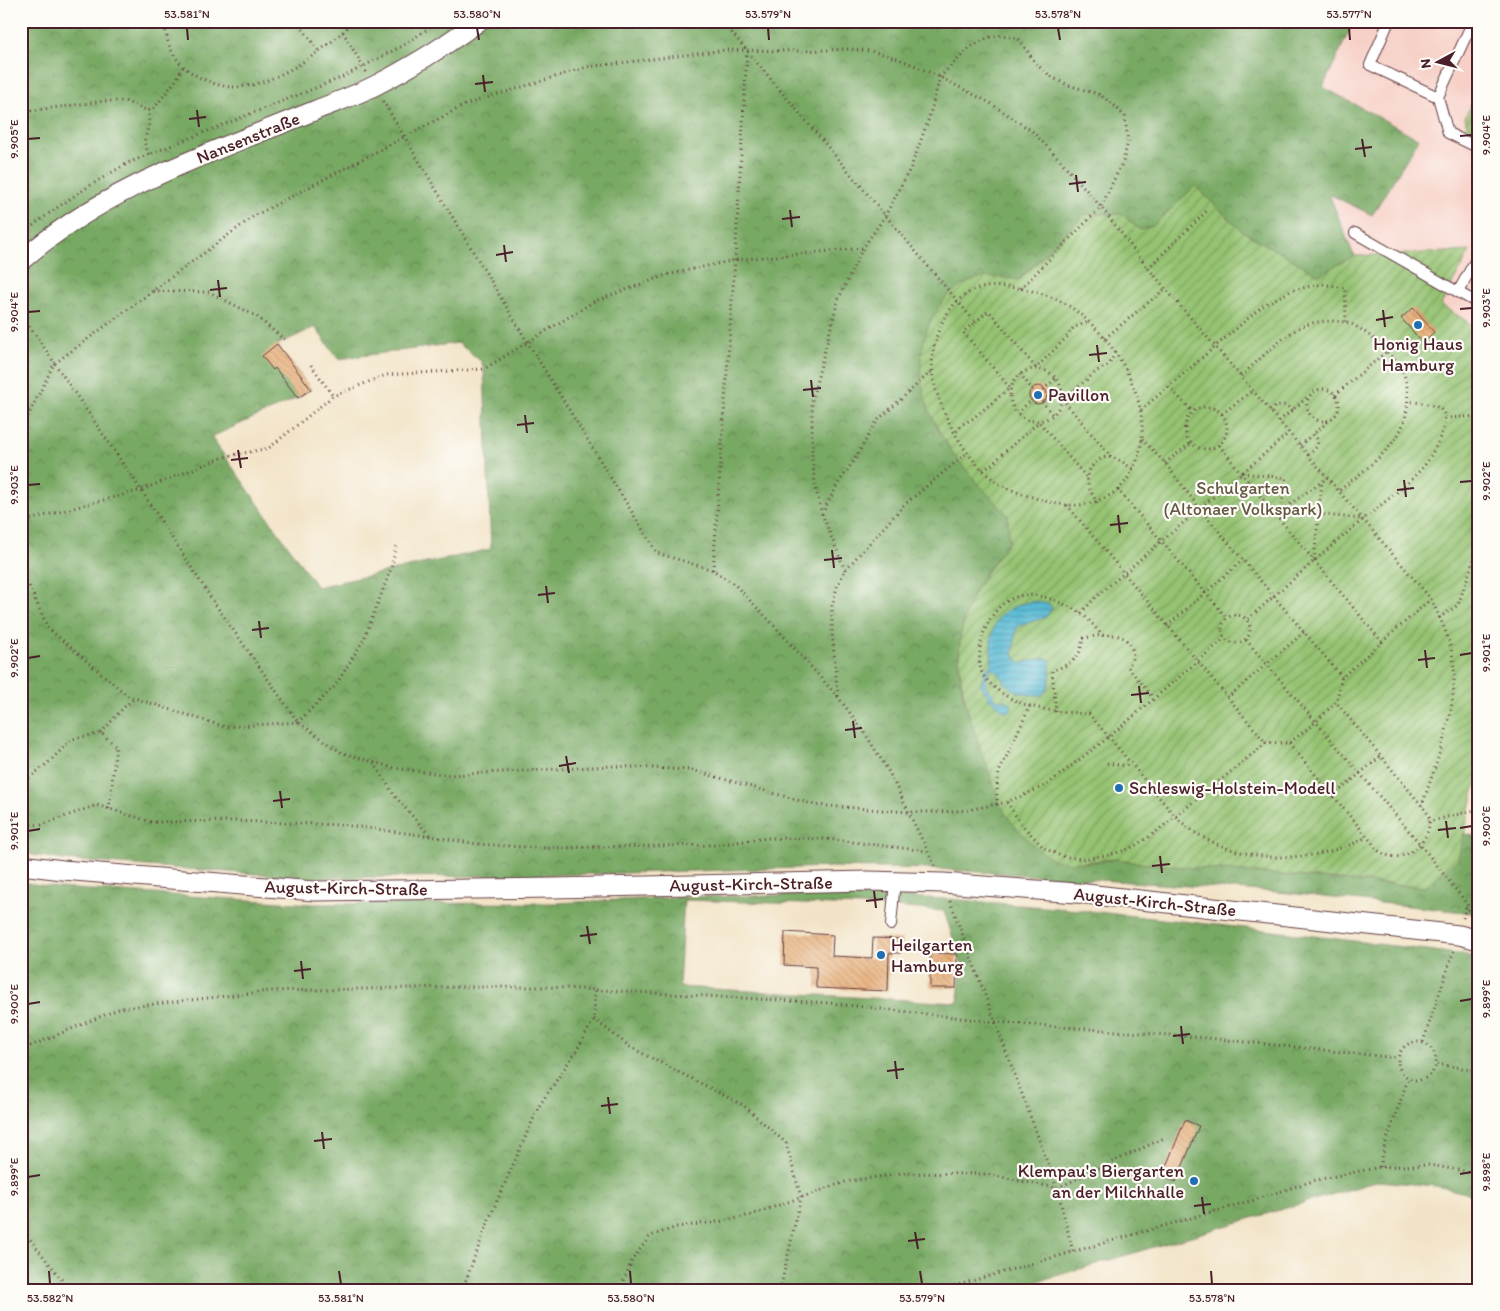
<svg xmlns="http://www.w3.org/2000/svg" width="1500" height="1311" font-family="Itim,sans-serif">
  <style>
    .built { fill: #f7d1c8 }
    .forest { fill: url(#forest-crowns); stroke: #616448; fill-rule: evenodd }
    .garden { fill: url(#garden-furrows); stroke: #70714e }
    .water { fill: url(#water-rules); stroke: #506c80 }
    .building { fill: url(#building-back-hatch) }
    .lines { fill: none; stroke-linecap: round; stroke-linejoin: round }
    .service-casing { stroke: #633c42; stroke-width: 12 }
    .minor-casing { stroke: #633c42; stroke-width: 21 }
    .path { stroke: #633c42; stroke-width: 3; stroke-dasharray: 1 4; stroke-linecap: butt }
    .service { stroke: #fff; stroke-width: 10 }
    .minor { stroke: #fff; stroke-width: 19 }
    .ticks { fill: none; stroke: #4a1f2b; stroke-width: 2 }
    .poi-dot { fill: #1f6fb2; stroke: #fdfcf7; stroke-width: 2 }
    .labels { text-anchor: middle; stroke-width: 4.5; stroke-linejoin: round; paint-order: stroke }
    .street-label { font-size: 18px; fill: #4a1f2b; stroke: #fdfcf7 }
    .poi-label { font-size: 18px; fill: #4a1f2b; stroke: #fdfcf7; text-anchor: start }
    .park-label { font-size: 18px; fill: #645844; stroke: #fdfcf7 }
    .neatline { fill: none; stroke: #4a1f2b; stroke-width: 2 }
    .ticks-label { font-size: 12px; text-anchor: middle; fill: #4a1f2b }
  </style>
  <defs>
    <pattern id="forest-crowns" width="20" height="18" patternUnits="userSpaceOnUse" patternTransform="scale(1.25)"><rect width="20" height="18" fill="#78a964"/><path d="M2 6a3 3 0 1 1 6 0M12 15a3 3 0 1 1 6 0" fill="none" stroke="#648953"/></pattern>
    <pattern id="garden-furrows" width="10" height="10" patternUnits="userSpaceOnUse" patternTransform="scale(1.25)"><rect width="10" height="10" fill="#95c372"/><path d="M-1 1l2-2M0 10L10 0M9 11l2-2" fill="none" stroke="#7c9e5e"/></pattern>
    <pattern id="water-rules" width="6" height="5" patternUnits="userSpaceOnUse" patternTransform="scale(1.25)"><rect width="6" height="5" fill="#55b9d4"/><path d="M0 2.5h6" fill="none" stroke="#4896ac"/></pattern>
    <pattern id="building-back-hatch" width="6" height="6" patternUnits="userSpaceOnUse" patternTransform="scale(1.25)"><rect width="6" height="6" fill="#e7aa71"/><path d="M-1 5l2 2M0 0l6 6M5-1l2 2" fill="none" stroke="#bd8a5d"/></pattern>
  </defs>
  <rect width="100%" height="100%" fill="#fdfcf7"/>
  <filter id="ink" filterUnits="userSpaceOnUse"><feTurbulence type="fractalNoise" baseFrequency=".02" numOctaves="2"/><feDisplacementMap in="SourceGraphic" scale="10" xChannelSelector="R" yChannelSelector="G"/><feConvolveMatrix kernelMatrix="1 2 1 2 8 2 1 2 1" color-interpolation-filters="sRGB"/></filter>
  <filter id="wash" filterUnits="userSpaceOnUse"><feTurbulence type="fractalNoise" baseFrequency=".0096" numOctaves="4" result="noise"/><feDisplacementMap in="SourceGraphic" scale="20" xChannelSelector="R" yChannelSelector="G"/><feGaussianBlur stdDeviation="1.12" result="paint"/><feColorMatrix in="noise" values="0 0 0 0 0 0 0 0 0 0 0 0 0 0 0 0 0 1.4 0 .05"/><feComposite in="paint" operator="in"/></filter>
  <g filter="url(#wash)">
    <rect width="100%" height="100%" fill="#f2e3c6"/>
    <path class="built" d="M1354 21H1479V89L1465 118 1468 130 1479 136V329L1441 305 1469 251 1354 256 1328 193 1323 87Z"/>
    <path class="forest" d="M21 21H1354L1323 87 1419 139 1372 215 1329 194 1354 256 1319 275 1242 231 1195 186 1153 226 1140 230 1122 214H1084L1018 280 1005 278 935 423 958 460 1008 515 1009 542 985 573 972 596 963 622 958 662 963 695 974 731 1004 811 1082 863 1118 859 1139 863 1425 887 1458 859 1464 833 1479 838V901L1473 913 1278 892 936 869 831 867 556 875 313 878 64 860 21 853ZM315 327 338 359 458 343 481 361 484 369 491 549 317 587 211 437 298 398 311 389 277 345Z
      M21 882 59 888 313 904 555 903 682 897 833 895 949 899 1078 910 1274 931 1474 956 1479 957V1196L1436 1186 1378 1181 1008 1290H21ZM684 900 893 907 944 911 961 963 958 1003 679 987Z"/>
    <path class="garden" d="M1479 89V136L1468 130 1465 117Z
      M1195 186 1242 231 1319 275 1354 256 1470 251 1441 305 1479 329V771L1458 859 1425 887 1139 863C1132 862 1124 859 1117 859 1099 859 1070 867 1053 859 1037 850 1013 827 1004 811 997 800 994 784 989 772 971 723 950 673 964 620 972 590 989 567 1009 542L1008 515C981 487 953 459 935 423 929 412 924 397 922 384 915 339 938 282 988 277 999 277 1009 278 1019 280L1084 214H1122L1140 230 1153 226Z"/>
    <path class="water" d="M1033 601 1049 604 1052 608 1046 617 1019 626 1016 630 1013 653 1015 658 1021 663 1046 658 1050 660C1050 672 1052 687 1042 695 1032 695 1020 694 1011 688 1003 683 1000 670 991 668L985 679 987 683 985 685 997 700H1005L1011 704C1012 709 1011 711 1006 712L990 699 980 684 983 682 981 679 985 675 984 672 992 663C988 627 994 609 1033 601Z"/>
    <g id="blocks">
      <path class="building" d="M1413 308 1434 332 1423 343 1401 318Z
        M277 344 311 389 298 398 275 368 273 370 262 356Z
        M1029 395a9 9 0 1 1 18 0a9 9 0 1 1-18 0Z
        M785 932 833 935 832 956 872 958 873 938 902 939 901 953H889L888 991 816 988V967L784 965Z
        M930 953 957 954 956 988H930Z
        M1185 1120 1199 1126 1176 1182 1162 1176Z"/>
    </g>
  </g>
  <g filter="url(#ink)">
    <use href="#blocks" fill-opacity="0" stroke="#633c42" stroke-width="1"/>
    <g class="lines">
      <g class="service-casing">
        <path id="service" d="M1389 21 1370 65 1438 97
          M1473 21 1438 97 1448 133 1479 148
          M1355 233 1458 292
          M1479 254 1458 292 1479 304
          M891 925 895 881"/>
      </g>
      <g class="minor-casing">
        <path id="minor" d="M21 261C105 186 214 152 316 110 336 102 357 95 376 85 412 67 446 45 479 21
          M21 865 63 870 314 891 554 888 868 881 943 883 1077 893 1459 935 1479 940"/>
      </g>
      <path class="path" d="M165 21C165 42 174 62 192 73 204 80 217 86 231 87 272 89 327 49 354 21
        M297 21 318 50
        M722 21 975 322 963 332 1010 388 972 419 963 424 955 433
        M343 32 366 72
        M383 101 528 343 657 553 713 570 734 584 769 620 838 697 862 729 889 772 935 866
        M21 112 105 101H125L143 109 149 110 155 107 176 80 183 67
        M149 154 144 142 149 124V110
        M21 235C56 207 92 183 130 162L343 77 402 46 440 21
        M1148 268 1209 209
        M153 291 209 292 256 316 286 341
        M21 314 141 490 215 604 298 722 342 753 394 768 450 775 612 766 692 770 815 805 909 812H939L968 810 1007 802 1045 786 1109 737 1225 638
        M975 322 989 311 1036 368 1068 336 1073 328 1088 322
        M1105 338 1166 288
        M311 365 333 396
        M1010 395a26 26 0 1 1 52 0a26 26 0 1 1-52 0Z
        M1020 374 1053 415
        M1241 376C1258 361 1283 335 1303 326 1315 321 1332 320 1345 322 1362 325 1393 355 1402 370 1409 384 1409 404 1405 419 1395 451 1363 470 1339 491
        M1169 387 1192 411
        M1307 405a16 16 0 1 1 32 0a16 16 0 1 1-32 0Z
        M1335 395 1386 352
        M1185 428a21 21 0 1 1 42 0a21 21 0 1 1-42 0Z
        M1141 410 1265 304 1293 290 1322 284 1345 288 1346 322
        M1270 411 1275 407 1285 405 1293 410
        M1017 413 1056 378
        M1222 414 1253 390
        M1445 418 1479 416
        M1279 421 1309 396
        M21 430 54 364 254 216 467 104 587 67 726 50 799 51 851 49 871 51 897 58 940 77 990 103 1032 131 1060 160 1101 207 1148 268 1431 599C1439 616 1448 634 1452 653 1462 700 1436 762 1422 806
        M1142 439 1165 463 1200 509 1342 677
        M1219 445 1241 473 1382 642
        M1300 445 1330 420
        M1308 455C1317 448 1321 444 1314 434
        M1111 457 1063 400 1097 371 1109 365 1115 353
        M1165 463 1191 443
        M983 470 994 463 1001 455 1039 422 1087 478
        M1242 473 1286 478 1281 510
        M1118 490C1089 510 1065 508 1032 497 1021 494 1008 489 998 483 968 463 942 417 934 382 927 350 941 306 972 291 986 285 1002 286 1017 288 1037 291 1060 298 1076 311 1128 350 1171 435 1118 490L1227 618
        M1097 503C1094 497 1090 491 1088 485 1085 470 1097 454 1113 458 1121 460 1127 465 1134 470
        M1067 505 1266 743
        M1282 510 1321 482
        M822 514 836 487 856 457 877 421 933 370
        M1276 515 1281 510 1362 519
        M21 522 141 490 224 457 269 448 333 396 386 375 484 369 595 301 666 275 735 260 862 248
        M1314 560 1322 482 1327 477
        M21 568 48 628 128 696 225 727 298 722 336 685 364 639 391 569 397 543
        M713 570 735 260 747 52
        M845 570 822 514 816 490 812 459V399L838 300 863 248 885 216 911 167 929 118 940 77 970 47 990 37 1003 35 1019 39 1037 65 1053 78 1068 85 1098 94 1113 104 1125 117 1128 142 1123 161 1101 207 1020 289
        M1081 613 1097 596 1289 433
        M1222 629a14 14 0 1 1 28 0a14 14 0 1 1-28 0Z
        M1439 618 1458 605 1479 545
        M1248 619C1285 586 1322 554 1360 522 1381 504 1405 488 1423 467 1431 458 1450 423 1443 412 1437 403 1417 403 1408 401
        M1167 626 1243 560
        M1103 636C1096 629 1090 620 1082 614 1077 610 1070 607 1065 605 1035 590 1007 589 989 621 984 630 981 639 980 650 979 660 979 671 986 679 1013 710 1052 711 1089 714 1107 735 1125 756 1143 778 1154 790 1164 804 1175 816 1202 843 1238 855 1275 857 1308 858 1338 852 1367 837
        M1246 640 1421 845 1467 904 1472 920
        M838 696 832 633V606L837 587 845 570 904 505 968 452
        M1227 698 1304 632
        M1056 712 1052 671C1071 663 1080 661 1083 638 1099 636 1126 628 1132 649 1134 656 1132 661 1128 667L1153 698
        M101 733 124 707 135 698
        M1289 743 1379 851C1385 855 1393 858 1401 856 1417 852 1432 834 1429 817 1428 813 1424 809 1422 806L1336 702
        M374 763 394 795 429 835
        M1107 763 1126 766 1130 763
        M21 784 48 763 72 739 101 733 116 746 109 809
        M1333 796 1381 756
        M1007 802 1021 824 1044 848 1061 856 1082 859 1109 855 1131 848 1152 835 1176 816 1266 743H1289L1316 722 1336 702 1342 677 1431 599
        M997 805V786L999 772 1030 706
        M1428 822 1479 809
        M21 824 41 825 97 805 151 822 233 821 343 825 429 836 477 844 539 848 715 845 767 838 827 839 927 851
        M950 901 1057 1188 1073 1252
        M1463 918 1467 904
        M594 1019 630 1047 743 1105 786 1143 801 1197 780 1290
        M1398 1061a19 19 0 1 1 38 0a19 19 0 1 1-38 0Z
        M1423 1042 1454 950
        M21 1050 121 1008 269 991 455 987H547L829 1003 996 1022 1208 1038 1397 1058
        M1437 1064 1479 1071
        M1380 1167 1385 1145 1408 1079
        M21 1228 70 1290
        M462 1290 490 1217 539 1106 575 1053 594 1019 595 989
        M620 1290 632 1260 650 1236 677 1227 724 1221 751 1215 845 1182 902 1173 986 1174 1057 1188 1166 1137
        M940 1290 1254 1200 1316 1180 1380 1167 1430 1165 1464 1171 1479 1175"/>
      <use href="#service" class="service"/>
      <use href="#minor" class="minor"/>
    </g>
  </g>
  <path class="ticks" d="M187 28 188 40M477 28 479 40M768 28 769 40M1058 28 1060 40M1349 28 1350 40M483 75 485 92M475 84 493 82M197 110 199 127M189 119 206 117M1460 136 1472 135M28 139 40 138M1362 139 1365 157M1355 149 1372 147M1076 175 1078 192M1069 184 1086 182M790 210 792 227M782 219 800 217M504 245 506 262M496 255 513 252M218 280 220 297M210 290 227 288M1460 309 1472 308M1383 310 1385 327M28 312 40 311M1376 320 1393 317M1097 345 1099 362M1089 355 1107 353M811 380 813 397M803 390 821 388M525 415 527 433M517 425 534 423M238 450 241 468M231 460 248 458M1404 480 1406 497M1460 482 1472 481M28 485 40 484M1397 490 1414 488M1118 515 1120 533M1110 525 1128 523M832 550 834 568M824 560 842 558M546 586 548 603M538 595 555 593M259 621 261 638M252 630 269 628M1425 650 1427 668M1460 655 1472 653M28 658 40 656M1418 660 1435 658M1139 686 1141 703M1131 695 1149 693M853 721 855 738M845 730 862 728M566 756 569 773M559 766 576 763M280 791 282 808M273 801 290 799M1446 821 1448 838M1460 828 1472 826M1438 830 1456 828M28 831 40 829M1160 856 1162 873M1152 866 1170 864M874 891 876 908M866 901 883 899M587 926 590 944M580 936 597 934M301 961 303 979M294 971 311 969M1460 1001 1472 999M28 1004 40 1002M1181 1026 1183 1044M1173 1036 1190 1034M895 1061 897 1079M887 1071 904 1069M608 1097 610 1114M601 1106 618 1104M322 1132 324 1149M314 1141 332 1139M1460 1174 1472 1172M28 1177 40 1175M1202 1197 1204 1214M1194 1206 1211 1204M915 1232 918 1249M908 1241 925 1239M49 1271 50 1284M339 1271 341 1284M630 1271 631 1284M920 1271 922 1284M1211 1271 1212 1284"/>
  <g class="poi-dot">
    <circle cx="1418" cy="325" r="5"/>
    <circle cx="1038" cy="395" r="5"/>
    <circle cx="1119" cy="788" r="5"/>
    <circle cx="881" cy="955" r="5"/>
    <circle cx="1194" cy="1181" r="5"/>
  </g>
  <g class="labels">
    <g class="street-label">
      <text transform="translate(248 138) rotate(-22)" y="6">Nansenstraße</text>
      <text transform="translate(751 884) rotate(-1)" y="6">August-Kirch-Straße</text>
      <text transform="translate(346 888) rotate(1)" y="6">August-Kirch-Straße</text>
      <text transform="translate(1155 902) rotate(6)" y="6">August-Kirch-Straße</text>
    </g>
    <g class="poi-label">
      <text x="1418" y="350" text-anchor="middle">Honig Haus<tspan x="1418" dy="21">Hamburg</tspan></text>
      <text x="1048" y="401">Pavillon</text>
      <text x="1129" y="794">Schleswig-Holstein-Modell</text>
      <text x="891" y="951">Heilgarten<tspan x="891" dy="21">Hamburg</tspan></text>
      <text x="1184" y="1177" text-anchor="end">Klempau's Biergarten<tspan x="1184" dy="21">an der Milchhalle</tspan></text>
    </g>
    <g class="park-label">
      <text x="1243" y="494">Schulgarten<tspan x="1243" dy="21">(Altonaer Volkspark)</tspan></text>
    </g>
  </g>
  <rect width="1500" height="1311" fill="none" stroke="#fdfcf7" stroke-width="55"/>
  <g transform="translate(1438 62) rotate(263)" stroke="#fdfcf7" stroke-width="4" paint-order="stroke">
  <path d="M0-4L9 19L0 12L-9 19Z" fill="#4a1f2b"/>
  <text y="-8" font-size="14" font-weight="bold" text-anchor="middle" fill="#4a1f2b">N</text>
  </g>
  <rect x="28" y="28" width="1444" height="1256" class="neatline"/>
  <g class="ticks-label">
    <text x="187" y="18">53.581°N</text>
    <text x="477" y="18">53.580°N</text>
    <text x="768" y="18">53.579°N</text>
    <text x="1058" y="18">53.578°N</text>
    <text x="1349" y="18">53.577°N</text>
    <text transform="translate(1486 135) rotate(-90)" y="4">9.904°E</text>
    <text transform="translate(14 139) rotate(-90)" y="4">9.905°E</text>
    <text transform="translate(1486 308) rotate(-90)" y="4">9.903°E</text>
    <text transform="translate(14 312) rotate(-90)" y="4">9.904°E</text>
    <text transform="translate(1486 481) rotate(-90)" y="4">9.902°E</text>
    <text transform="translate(14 485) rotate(-90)" y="4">9.903°E</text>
    <text transform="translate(1486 653) rotate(-90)" y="4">9.901°E</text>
    <text transform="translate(14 658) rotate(-90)" y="4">9.902°E</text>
    <text transform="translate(1486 826) rotate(-90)" y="4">9.900°E</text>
    <text transform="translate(14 831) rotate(-90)" y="4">9.901°E</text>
    <text transform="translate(1486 999) rotate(-90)" y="4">9.899°E</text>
    <text transform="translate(14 1004) rotate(-90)" y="4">9.900°E</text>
    <text transform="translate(1486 1172) rotate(-90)" y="4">9.898°E</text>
    <text transform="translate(14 1177) rotate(-90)" y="4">9.899°E</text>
    <text x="50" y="1302">53.582°N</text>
    <text x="341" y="1302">53.581°N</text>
    <text x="631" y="1302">53.580°N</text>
    <text x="922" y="1302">53.579°N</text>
    <text x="1212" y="1302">53.578°N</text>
  </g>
</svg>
